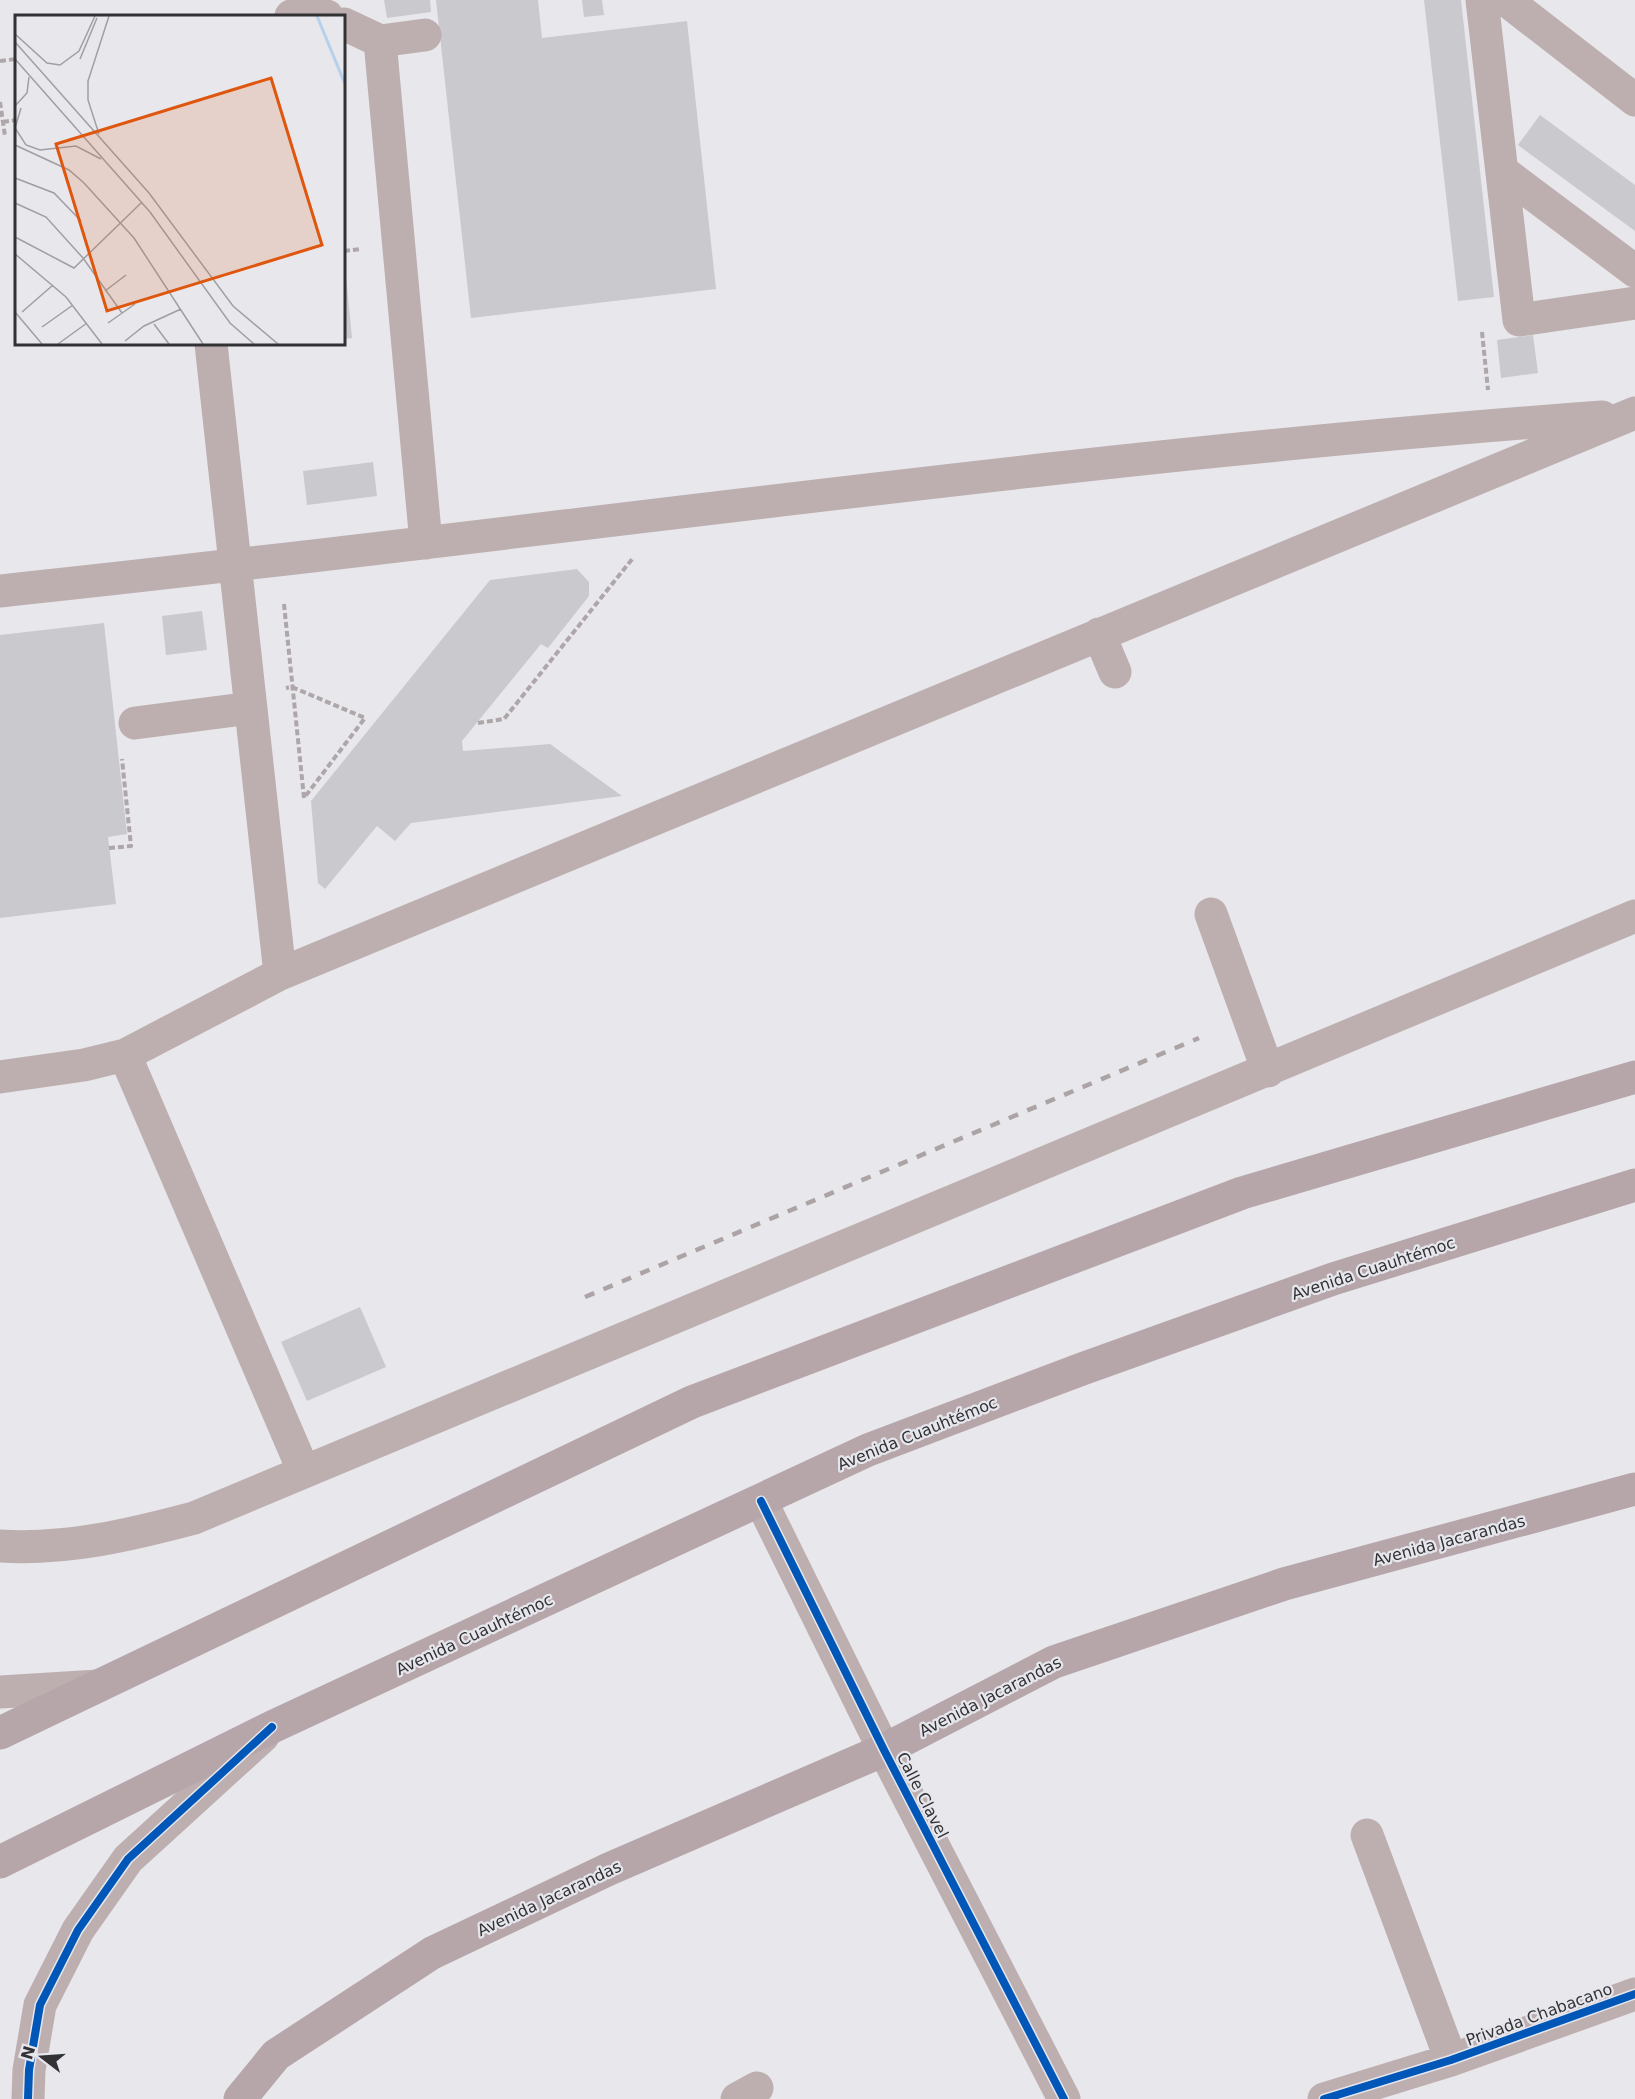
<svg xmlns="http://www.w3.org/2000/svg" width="1635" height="2099" font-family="'DejaVu Sans',sans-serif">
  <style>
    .building { fill: #cacace }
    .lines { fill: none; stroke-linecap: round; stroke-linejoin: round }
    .path { stroke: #aea6a8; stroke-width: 4; stroke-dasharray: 6 3; stroke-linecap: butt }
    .minor { stroke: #bdafb0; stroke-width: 33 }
    .major { stroke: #b6a6aa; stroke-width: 33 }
    .rail { stroke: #aca3a5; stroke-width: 4.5; stroke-dasharray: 10 10; stroke-linecap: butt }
    .cycleway-casing { stroke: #e6e6ed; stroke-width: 11 }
    .cycleway { stroke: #0057b8; stroke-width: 8 }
    .labels { text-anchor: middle; stroke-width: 4.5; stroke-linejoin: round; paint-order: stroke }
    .street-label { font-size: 16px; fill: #323235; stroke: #e6e6ed }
    .inset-river { fill: none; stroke: #b7d0eb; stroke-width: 3 }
    .inset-road { fill: none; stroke: #9f9fa3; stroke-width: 1.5 }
    .view { fill: #df570e; fill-opacity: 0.15; stroke: #df570e; stroke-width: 3 }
    .inset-edge { fill: none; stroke: #323235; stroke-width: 3 }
  </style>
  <rect width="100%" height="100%" fill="#e7e7ec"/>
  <path class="building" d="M384 0H430L431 12 387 18Z
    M436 0H538L542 38 687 21 716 289 471 318Z
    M582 0H602L604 15 584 17Z
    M1424 0H1461L1494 297 1458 301Z
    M1540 115 1635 185V231L1518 145Z
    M344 276H346L352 338 344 339Z
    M1533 335 1538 373 1501 378 1497 340Z
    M373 462 377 496 307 505 303 471Z
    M577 569 589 582V596L548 648 541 644 462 741 463 751 550 744 622 796 411 823 395 841 377 826 325 889 318 883 311 801 490 580Z
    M202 611 207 650 166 655 162 616Z
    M104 623 127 834 108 837 116 904 0 918V635Z
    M360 1307 386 1367 307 1401 281 1342Z"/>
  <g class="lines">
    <path class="path" d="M0 61 16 59
      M0 102 5 136
      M3 122 16 120
      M344 251 361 249
      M1482 332 1488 390
      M284 604 304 798 365 718 292 687 286 688
      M478 723 504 719 633 558
      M109 848 131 846 122 759"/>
    <path class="minor" d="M1482 0 1519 320 1635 303
      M1506 0 1635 100
      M291 16 320 14 327 16
      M344 24 380 41 426 543
      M380 41 425 35
      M1502 171 1635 271
      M211 344 280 974 1635 413
      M0 591C534 535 1067 456 1602 417
      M1099 634 1115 672
      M135 723 251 708
      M1211 914 1268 1071
      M125 1055 304 1472
      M0 1077 84 1065 125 1055 280 974
      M761 1501 884 1750 1064 2099
      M0 1546C67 1550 130 1535 194 1518L1635 916
      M0 1692 98 1686
      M1367 1835 1451 2060
      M28 2099 29 2070 40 2005 78 1930 128 1859 263 1736
      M737 2099 757 2088
      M1324 2099 1451 2060 1635 1994"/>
    <path class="major" d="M0 1733 692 1402 1242 1193 1635 1077
      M0 1862 272 1727 868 1450 1082 1369 1333 1279 1635 1185
      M240 2099 276 2055 432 1953 609 1869 884 1750 1054 1662 1284 1584 1635 1489"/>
    <path class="rail" d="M585 1297 1199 1038"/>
    <g class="cycleway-casing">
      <path id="cycleway" d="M761 1501 884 1750 1064 2099
        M28 2099 29 2070 40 2005 78 1930 128 1859 272 1727
        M1324 2099 1451 2060 1635 1994"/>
    </g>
    <use href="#cycleway" class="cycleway"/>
  </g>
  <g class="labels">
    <g class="street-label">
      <text transform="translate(1373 1268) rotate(-18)" y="6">Avenida Cuauhtémoc</text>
      <text transform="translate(917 1433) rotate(-22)" y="6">Avenida Cuauhtémoc</text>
      <text transform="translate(1449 1540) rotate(-15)" y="6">Avenida Jacarandas</text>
      <text transform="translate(474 1634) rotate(-25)" y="6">Avenida Cuauhtémoc</text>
      <text transform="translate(990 1696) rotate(-27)" y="6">Avenida Jacarandas</text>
      <text transform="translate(923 1795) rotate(63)" y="6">Calle Clavel</text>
      <text transform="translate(549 1898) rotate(-25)" y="6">Avenida Jacarandas</text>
      <text transform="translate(1539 2014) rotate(-20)" y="6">Privada Chabacano</text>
    </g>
  </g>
  <g transform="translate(15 15)">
    <rect width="330" height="330" fill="#e7e7ec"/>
    <path class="inset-river" d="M302 1 330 69"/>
    <path class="inset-road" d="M0 19 32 48 45 50 64 36 80 1M0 27 134 178 218 291 263 329M0 44 135 197 215 308 239 329M65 44 82 3M0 91 12 78 14 62M6 93 0 113 11 130 25 135 61 131 86 144M84 119 73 85V66L94 1M0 130 54 155 69 168 119 223 188 329M0 163 39 178 66 206M0 188 31 202 68 243 107 298M0 222 59 253 126 188M0 239 51 282 87 329M90 276 111 260M0 297 27 329M7 297 38 270M93 308 120 289M139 309 154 329M27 312 58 290M110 326 129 311 166 294M43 329 72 308"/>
    <path class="view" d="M256 63 307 230 92 296 41 129Z"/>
    <rect width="330" height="330" class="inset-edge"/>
  </g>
  <g transform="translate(42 2057) rotate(287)" stroke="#e6e6ed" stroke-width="4.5" paint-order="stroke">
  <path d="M0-4.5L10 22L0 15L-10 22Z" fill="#323235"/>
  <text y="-9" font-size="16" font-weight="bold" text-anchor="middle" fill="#323235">N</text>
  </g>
</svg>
